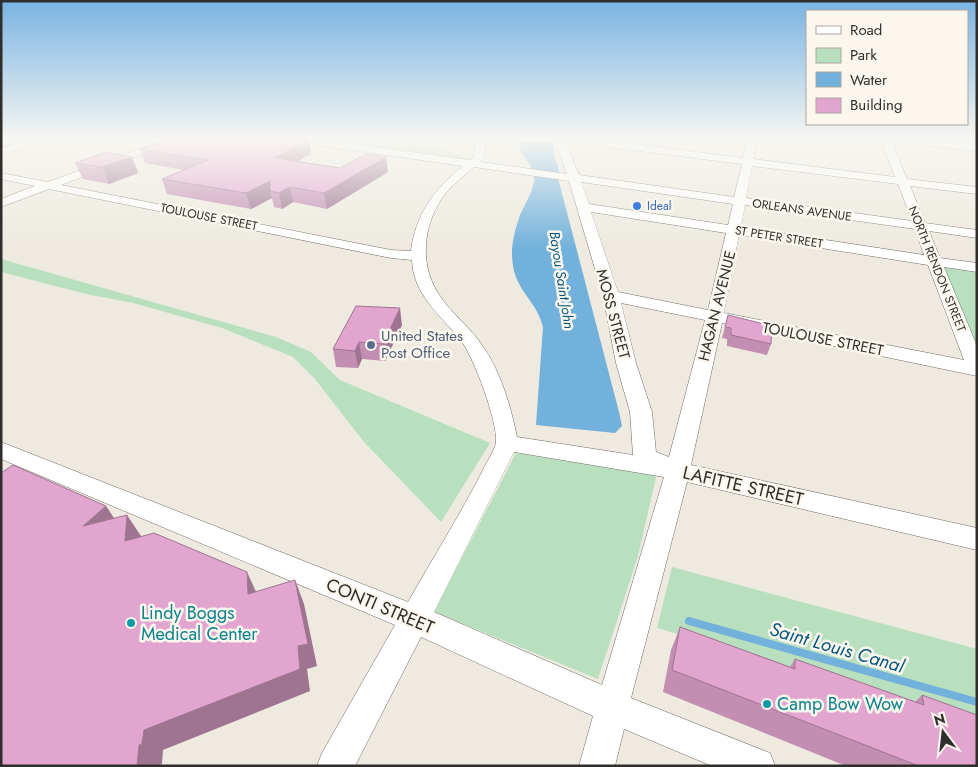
<svg xmlns="http://www.w3.org/2000/svg" width="978" height="767" font-family="Jost,sans-serif">
  <style>
    .green { fill: #b9e0be }
    .water { fill: #71b1db }
    .lines { fill: none; stroke-linecap: round; stroke-linejoin: round }
    .stream { stroke: #71b1db; stroke-width: 8 }
    .minor-casing { stroke: #6f6b63; stroke-width: 1 }
    .minor { fill: #fff; fill-rule: evenodd }
    .wall { fill: #c28eb2 }
    .shaded-wall { fill: #9e7491 }
    .building { fill: #e2a5cf; stroke: #9e7491 }
    .shop-dot { fill: #3f7fe0; stroke: #fcf7ee; stroke-width: 2 }
    .service-dot { fill: #5c6f8a; stroke: #fcf7ee; stroke-width: 2 }
    .culture-dot { fill: #0f9aa8; stroke: #fcf7ee; stroke-width: 2 }
    .labels { text-anchor: middle; stroke-width: 5; stroke-linejoin: round; paint-order: stroke }
    .far-shop-label { font-size: 12px; fill: #366cbe; stroke: #fcf7ee; text-anchor: start }
    .far-street-label { font-size: 12px; fill: #302e2b; stroke: #fcf7ee }
    .far-water-label { font-size: 14px; font-style: italic; fill: #055880; stroke: #fcf7ee }
    .street-label { font-size: 15px; fill: #302e2b; stroke: #fcf7ee }
    .service-label { font-size: 15px; fill: #4e5e75; stroke: #fcf7ee; text-anchor: start }
    .near-street-label { font-size: 18px; fill: #302e2b; stroke: #fcf7ee }
    .near-culture-label { font-size: 18px; fill: #0d838f; stroke: #fcf7ee; text-anchor: start }
    .near-water-label { font-size: 19px; font-style: italic; fill: #055880; stroke: #fcf7ee }
  </style>
  <rect width="100%" height="100%" fill="#eeeae0"/>
  <path class="green" d="M391 141 423 145 468 158 465 161 378 149Z
    M1 259 276 337 311 352 340 380 490 443 441 522 364 442 315 379 293 357 222 328 133 303 86 294 1 272Z
    M935 262 977 268V369Z
    M516 453 657 473 638 556 598 679 434 612Z
    M672 567 977 649V722L657 628Z"/>
  <path class="water" d="M520 140H555L554 155 560 174 558 178 619 412 622 426 615 433 536 425 543 327C535 296 512 291 512 253 512 240 516 227 520 215 525 204 536 187 534 175 531 164 525 158 519 149Z"/>
  <g class="lines">
    <path class="stream" d="M689 621 977 702"/>
    <g class="minor-casing">
      <path id="minor" d="M29 140H45L1 155V149Z
        M296 140H324L470 160 474 157 476 140H486L484 158 481 162 567 174 557 146 559 140H569L567 146 579 175 734 197 742 164 576 143 571 140H602L743 158 747 140H757L753 159 895 177 881 140H891L907 179 977 187V194L910 186 925 223 977 230V238L929 231 940 258 977 263V272L944 267 977 346V376L722 323 691 465 977 528V550L687 482 631 698 770 753 775 766H712L624 729 615 766H579L593 716 421 637 355 766H317L322 753 395 625 1 459V442L408 602C433 558 460 515 483 470 486 462 495 451 496 442 498 422 473 355 460 339 440 315 413 294 412 260L391 258 49 189 1 207V199L35 186 1 179V173L48 182 153 144 158 147 156 149 61 185 391 250 411 251C415 215 435 188 463 166L301 143ZM752 166 898 184 912 221 746 198ZM474 167 569 181 603 296 616 363 630 412 633 455 517 437C511 407 501 373 484 348 471 327 450 313 438 293 418 262 424 220 446 193 454 183 465 175 474 167ZM581 182 733 204 728 225 589 204ZM745 205 915 229 924 255 741 227ZM591 212 726 233 708 310 618 292ZM739 235 928 265 964 360 724 313ZM621 303 705 320 669 457 656 452 652 412 636 363ZM514 452 664 477 602 685 434 612Z
        M898 140H933L977 145V151L903 143Z"/>
    </g>
    <use href="#minor" class="minor"/>
  </g>
  <path class="wall" d="M161 140H308L309 141 311 154 298 161 340 168 388 172 327 209 293 202 282 209 274 207 272 198 251 209 167 194 162 179 184 170 145 163 140 149 161 142Z
    M132 157 138 173 109 184 83 179 75 163Z
    M728 315 771 344 767 355 727 346V339L722 338Z
    M402 325 385 361 362 359 358 368 336 367 333 349Z
    M680 627 790 667 795 659 915 702 922 695 977 766H846L663 692 671 650Z"/>
  <path class="shaded-wall" d="M309 141 311 154 277 172 274 158Z
    M132 157 138 173 109 184 102 167Z
    M386 157 388 172 327 209 324 193Z
    M270 181V191L272 198 251 209 246 193Z
    M290 187 293 202 282 209 279 193Z
    M400 308 402 325 385 361 383 344Z
    M359 342 362 359 358 368 355 351Z
    M106 506 122 530 83 526Z
    M127 515 143 539 125 541Z
    M247 572 258 596 248 594Z
    M295 580 304 604 317 666 307 669 310 691 163 750 162 764 159 765V766H137L139 745 144 730 298 646Z"/>
  <path class="building" d="M165 140 309 141 274 158 340 168 366 154 386 157 324 193 290 187 279 193 270 191V181L246 193 162 179 208 160 140 149Z
    M106 152 132 157 102 167 75 163Z
    M356 306 400 308 383 344 359 342 355 351 333 349Z
    M728 315 772 326 771 344 731 335V328L725 327Z
    M13 465 106 506 83 526 127 515 125 541 154 533 247 572 248 594 295 580 308 644 298 646 300 669 144 730 142 744 139 745 137 766H1V473Z
    M680 627 795 669V659L924 705 922 695 977 715V766H919L672 670Z"/>
  <linearGradient id="sky" x2="0" y2="1"><stop stop-color="#78b3e3"/><stop offset="0.56" stop-color="#f7f6f1"/><stop offset="1" stop-color="#f7f6f1" stop-opacity="0"/></linearGradient>
  <rect width="978" height="248" fill="url(#sky)"/>
  <circle class="shop-dot" cx="637" cy="206" r="5"/>
  <circle class="service-dot" cx="371" cy="345" r="5"/>
  <g class="culture-dot">
    <circle cx="131" cy="623" r="5"/>
    <circle cx="767" cy="704" r="5"/>
  </g>
  <g class="labels">
    <g class="far-shop-label">
      <text x="647" y="210">Ideal</text>
    </g>
    <g class="far-street-label">
      <text transform="translate(802 210) rotate(8)" y="4">ORLEANS AVENUE</text>
      <text transform="translate(209 217) rotate(11)" y="4">TOULOUSE STREET</text>
      <text transform="translate(779 237) rotate(9)" y="4">ST PETER STREET</text>
      <text transform="translate(937 269) rotate(68)" y="4">NORTH RENDON STREET</text>
    </g>
    <g class="far-water-label">
      <text transform="translate(562 280) rotate(81)" y="5">Bayou Saint John</text>
    </g>
    <g class="street-label">
      <text transform="translate(717 306) rotate(-76)" y="5">HAGAN AVENUE</text>
      <text transform="translate(613 314) rotate(75)" y="5">MOSS STREET</text>
      <text transform="translate(823 339) rotate(11)" y="5">TOULOUSE STREET</text>
    </g>
    <g class="service-label">
      <text x="381" y="341">United States<tspan x="381" dy="17">Post Office</tspan></text>
    </g>
    <g class="near-street-label">
      <text transform="translate(743 486) rotate(13)" y="6">LAFITTE STREET</text>
      <text transform="translate(380 606) rotate(23)" y="6">CONTI STREET</text>
    </g>
    <g class="near-culture-label">
      <text x="141" y="619">Lindy Boggs<tspan x="141" dy="21">Medical Center</tspan></text>
      <text x="777" y="710">Camp Bow Wow</text>
    </g>
    <g class="near-water-label">
      <text transform="translate(837 647) rotate(16)" y="7">Saint Louis Canal</text>
    </g>
  </g>
  <rect width="978" height="767" fill="none" stroke="#302e2b" stroke-width="5"/>
  <rect x="806" y="10" width="162" height="115" fill="#fcf7ee" stroke="#aaa7a0"/>
  <rect x="816" y="26" width="25" height="8" fill="#ffffff" stroke="#aaa7a0"/>
  <text x="850" y="35" font-size="15" fill="#302e2b">Road</text>
  <rect x="816" y="48" width="25" height="15" fill="#b9e0be" stroke="#aaa7a0"/>
  <text x="850" y="60" font-size="15" fill="#302e2b">Park</text>
  <rect x="816" y="72" width="25" height="15" fill="#71b1db" stroke="#aaa7a0"/>
  <text x="850" y="85" font-size="15" fill="#302e2b">Water</text>
  <rect x="816" y="98" width="25" height="15" fill="#e2a5cf" stroke="#aaa7a0"/>
  <text x="850" y="110" font-size="15" fill="#302e2b">Building</text>
  <g transform="translate(943 732) rotate(345)" stroke="#fcf7ee" stroke-width="4" paint-order="stroke">
  <path d="M0-4L9 19L0 12L-9 19Z" fill="#302e2b"/>
  <text y="-8" font-size="14" font-weight="bold" text-anchor="middle" fill="#302e2b">N</text>
  </g>
</svg>
